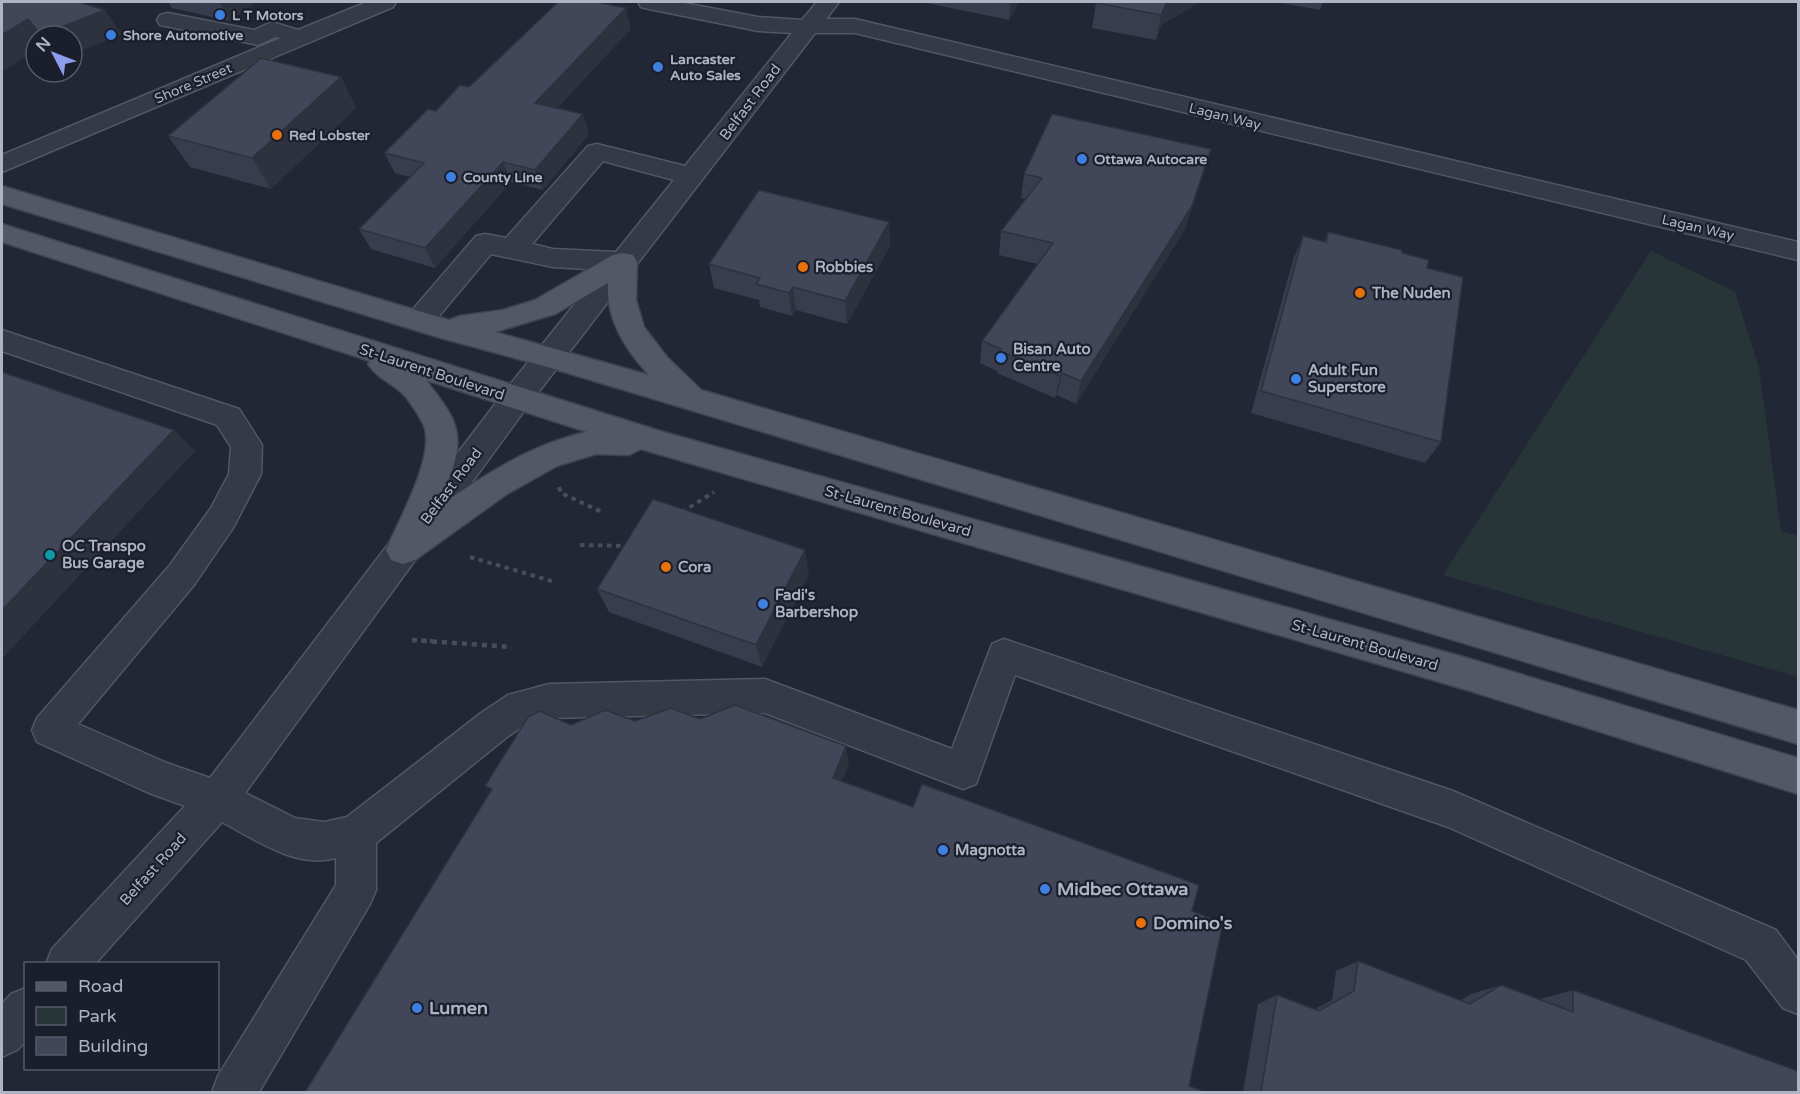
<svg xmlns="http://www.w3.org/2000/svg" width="1800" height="1094" font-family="'Varela Round',sans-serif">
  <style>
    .green { fill: #273539 }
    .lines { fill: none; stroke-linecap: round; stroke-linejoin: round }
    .minor-casing { stroke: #535664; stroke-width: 3 }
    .major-casing { stroke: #3f4250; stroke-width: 3 }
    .path-far1 { stroke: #445056; stroke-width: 4; stroke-dasharray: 4.5 4.5; stroke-linecap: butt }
    .path { stroke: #445056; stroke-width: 4.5; stroke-dasharray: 5 5; stroke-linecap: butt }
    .minor { fill: #363946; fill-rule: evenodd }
    .major { fill: #545866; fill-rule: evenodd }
    .wall { fill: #383c4c }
    .shaded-wall { fill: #2e313e }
    .building { fill: #414658; stroke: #2e313e; stroke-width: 1.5 }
    .shop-dot { fill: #3f7fe0; stroke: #1b1e2b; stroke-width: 2 }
    .food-dot { fill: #e8710a; stroke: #1b1e2b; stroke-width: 2 }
    .culture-dot { fill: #0f9aa8; stroke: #1b1e2b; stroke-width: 2 }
    .labels { text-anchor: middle; stroke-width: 4.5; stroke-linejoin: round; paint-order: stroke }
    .far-poi-label { font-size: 14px; font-weight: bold; fill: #b0b3c3; stroke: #1b1e2b; text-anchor: start }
    .far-street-label { font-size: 14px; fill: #b0b3c3; stroke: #1b1e2b }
    .street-label { font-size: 15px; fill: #b0b3c3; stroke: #1b1e2b }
    .poi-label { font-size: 15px; font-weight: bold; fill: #b0b3c3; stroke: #1b1e2b; text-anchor: start }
    .near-poi-label { font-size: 18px; font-weight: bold; fill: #b0b3c3; stroke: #1b1e2b; text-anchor: start }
  </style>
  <rect width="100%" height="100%" fill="#222735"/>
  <path class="green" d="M1651 251 1735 292 1759 368 1781 531 1798 536V677L1443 575Z"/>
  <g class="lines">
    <g class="minor-casing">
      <path id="minor" d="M367 2H396L393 7 2 172V155L281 38 276 37 258 45 160 25 157 20 160 15 168 13 254 30 272 22 298 30Z
        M638 2H679L758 17 802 20 817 2H839L826 19H855L1798 242V260L855 33H815L527 407 245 793 295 818 324 822 347 817 481 713 508 695 549 684 765 679 952 749 992 644 1004 639 1453 791 1776 930 1798 960V1014L1783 1008 1746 960 1448 827 1015 675 976 784 963 789 765 713 549 718 529 722 507 737 376 843V890L370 904 259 1092H212L218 1076 336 885V858C296 869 256 840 222 822L95 964H46L52 949 185 806 149 793 37 742 32 730 37 718 170 565 211 508 229 474 231 447 217 425 2 351V330L239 409 262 445 261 474 233 528 194 585 78 724 167 763 210 778 505 391 602 270 553 267 491 254 429 328 419 331 409 328 405 321 409 314 476 236 485 234 506 238 588 146 597 144 685 166 792 33 758 31 649 9 641 7ZM603 161 674 180 616 252 553 249 532 244Z
        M26 988V1041L17 1050 2 1057V1004L11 994Z"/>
    </g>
    <g class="major-casing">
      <path id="major" d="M2 186 449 320 460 316 503 310 535 300 613 255 623 253 633 255 637 262 636 300 644 327 667 357 701 390 1798 710V744L551 368 441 338 2 204ZM608 283C606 319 625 349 649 375L495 332 555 314Z
        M2 224 660 431 1467 658 1798 758V794L1467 690 641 449 629 455 596 454 557 466 507 494 415 560 403 564 391 560 386 550C399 520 433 460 425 429 422 418 412 406 406 397 395 384 377 379 368 364L370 361 2 242ZM426 380 587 432C531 444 483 476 436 508 447 482 465 452 454 423 449 408 435 393 426 380Z"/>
    </g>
    <path class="path-far1" d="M559 487 561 493 602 512
      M682 512 714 492
      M580 545 628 546
      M470 557 555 582
      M412 640 432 641"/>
    <path class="path" d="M412 640 512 647"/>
    <use href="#minor" class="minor"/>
    <use href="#major" class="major"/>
  </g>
  <path class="wall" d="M168 2H255L230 21 172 8Z
    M922 2H1019L1009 20Z
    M1200 2 1161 25 1156 40 1092 28 1096 3Z
    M1276 2H1323L1320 10Z
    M631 29 557 108 589 134 543 190 511 182 435 268 371 249 359 229 410 177 395 173 384 153 436 111Z
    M341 77 356 108 271 189 190 167 168 136Z
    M1211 149 1185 229 1076 404 1057 395 1055 398 997 373V371L980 363 982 341 1038 264 999 255 1001 231 1026 199 1021 198 1024 174Z
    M889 222 890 246 847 324 796 310 792 316 760 307 759 300 714 288 709 264Z
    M1328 232 1402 253 1427 268 1441 442 1425 463 1251 413 1293 260 1303 236 1324 242Z
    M809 574 762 667 609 612 597 589Z
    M1358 961 1461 1000 1471 994 1501 985 1540 999 1573 990 1798 1092H1243L1258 1004 1277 995 1315 1009 1332 1000 1336 971Z"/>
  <path class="shaded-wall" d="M219 2H255L230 21Z
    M1010 2H1019L1009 20Z
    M1167 2H1200L1161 25 1156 40 1161 15Z
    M626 8 631 29 542 123 535 103Z
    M105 10 122 35 72 54V36H42L41 35Z
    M28 19 40 36H36V50L2 72V35Z
    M341 77 356 108 271 189 252 158Z
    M583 114 589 134 543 190 535 170Z
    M1211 149 1185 229 1076 404 1081 381Z
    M503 162 511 182 435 268 425 248Z
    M889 222 890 246 847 324 845 301Z
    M793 287 796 310 792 316 789 293Z
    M1062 373 1057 395 1055 398 1060 376Z
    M174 430 195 451 2 659V610Z
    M805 550 809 574 762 667 756 645Z
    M846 746 849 765 836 795 833 778Z"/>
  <path class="building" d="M2 2H79L105 10 41 35 28 19 2 35Z
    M558 2H597L626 8 535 103 583 114 535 170 503 162 425 248 359 229 424 163 384 153 428 109 436 111 460 85 469 87Z
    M1099 2H1167L1161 15 1096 3Z
    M261 58 341 77 252 158 168 136Z
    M1052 114 1211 149 1192 206 1081 381 1062 373 1060 376 1000 351 1001 349 982 341 1053 243 1001 231 1042 178 1024 174Z
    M759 190 889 222 845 301 793 287 789 293 756 284 760 278 709 264Z
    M1328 232 1402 250V253L1429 260 1427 268 1463 277 1441 442 1261 391 1303 236 1326 242Z
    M2 372 174 430 2 610Z
    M653 499 805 550 756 645 597 589Z
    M735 705 846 746 833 778 913 807 922 784 1199 885 1192 911 1223 923 1189 1086 1205 1092H305L492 789 485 786 528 717 540 711 571 725 605 710 635 721 671 708 700 719Z
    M1358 961 1470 1004 1501 985 1573 1012V990L1798 1071V1092H1261L1277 995 1319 1011 1354 991Z"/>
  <g class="shop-dot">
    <circle cx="220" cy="15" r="6"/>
    <circle cx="111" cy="35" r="6"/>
    <circle cx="658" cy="67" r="6"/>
    <circle cx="1082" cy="159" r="6"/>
    <circle cx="451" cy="177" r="6"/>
    <circle cx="1001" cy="358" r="6"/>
    <circle cx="1296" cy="379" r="6"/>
    <circle cx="763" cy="604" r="6"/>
    <circle cx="943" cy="850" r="6"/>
    <circle cx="1045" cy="889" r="6"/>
    <circle cx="417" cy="1008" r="6"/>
  </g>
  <g class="food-dot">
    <circle cx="277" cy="135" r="6"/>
    <circle cx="803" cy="267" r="6"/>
    <circle cx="1360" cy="293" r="6"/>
    <circle cx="666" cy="567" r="6"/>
    <circle cx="1141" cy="923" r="6"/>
  </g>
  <circle class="culture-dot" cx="50" cy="555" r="6"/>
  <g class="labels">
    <g class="far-poi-label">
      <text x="232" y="20">L T Motors</text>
      <text x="123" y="40">Shore Automotive</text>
      <text x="670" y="64">Lancaster<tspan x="670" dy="16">Auto Sales</tspan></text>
      <text x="289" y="140">Red Lobster</text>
      <text x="1094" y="164">Ottawa Autocare</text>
      <text x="463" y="182">County Line</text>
    </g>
    <g class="far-street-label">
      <text transform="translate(193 83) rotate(-23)" y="5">Shore Street</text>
      <text transform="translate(1225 116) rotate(14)" y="5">Lagan Way</text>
      <text transform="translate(1698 227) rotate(13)" y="5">Lagan Way</text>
    </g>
    <g class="street-label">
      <text transform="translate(750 102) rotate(-53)" y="5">Belfast Road</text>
      <text transform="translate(432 372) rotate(18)" y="5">St-Laurent Boulevard</text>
      <text transform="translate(451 486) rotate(-53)" y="5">Belfast Road</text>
      <text transform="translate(898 511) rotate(16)" y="5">St-Laurent Boulevard</text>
      <text transform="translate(1365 645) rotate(16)" y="5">St-Laurent Boulevard</text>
      <text transform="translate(153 869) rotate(-48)" y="5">Belfast Road</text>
    </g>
    <g class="poi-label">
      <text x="815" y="272">Robbies</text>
      <text x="1372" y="298">The Nuden</text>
      <text x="1013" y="354">Bisan Auto<tspan x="1013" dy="17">Centre</tspan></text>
      <text x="1308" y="375">Adult Fun<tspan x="1308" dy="17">Superstore</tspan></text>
      <text x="62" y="551">OC Transpo<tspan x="62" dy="17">Bus Garage</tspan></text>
      <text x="678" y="572">Cora</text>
      <text x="775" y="600">Fadi's<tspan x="775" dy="17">Barbershop</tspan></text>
      <text x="955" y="855">Magnotta</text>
    </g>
    <g class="near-poi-label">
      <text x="1057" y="895">Midbec Ottawa</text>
      <text x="1153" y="929">Domino's</text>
      <text x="429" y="1014">Lumen</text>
    </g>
  </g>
  <rect width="1800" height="1094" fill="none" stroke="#b0b3c3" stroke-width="6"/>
  <rect x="24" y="962" width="195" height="108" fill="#1b1e2b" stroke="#575a68" stroke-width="1.5"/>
  <rect x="36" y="982" width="30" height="9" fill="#545866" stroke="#575a68" stroke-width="1.5"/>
  <text x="78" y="992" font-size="18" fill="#b0b3c3">Road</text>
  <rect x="36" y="1007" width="30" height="18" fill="#273539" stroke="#575a68" stroke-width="1.5"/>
  <text x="78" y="1022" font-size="18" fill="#b0b3c3">Park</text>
  <rect x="36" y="1037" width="30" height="18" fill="#414658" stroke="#575a68" stroke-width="1.5"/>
  <text x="78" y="1052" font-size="18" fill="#b0b3c3">Building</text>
  <g transform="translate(54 54) rotate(312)"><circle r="28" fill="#1b1e2b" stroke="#575a68" stroke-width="1.5"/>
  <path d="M0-4.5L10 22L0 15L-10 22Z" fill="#8c9dec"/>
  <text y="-9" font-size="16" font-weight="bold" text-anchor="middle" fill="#b0b3c3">N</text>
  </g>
</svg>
